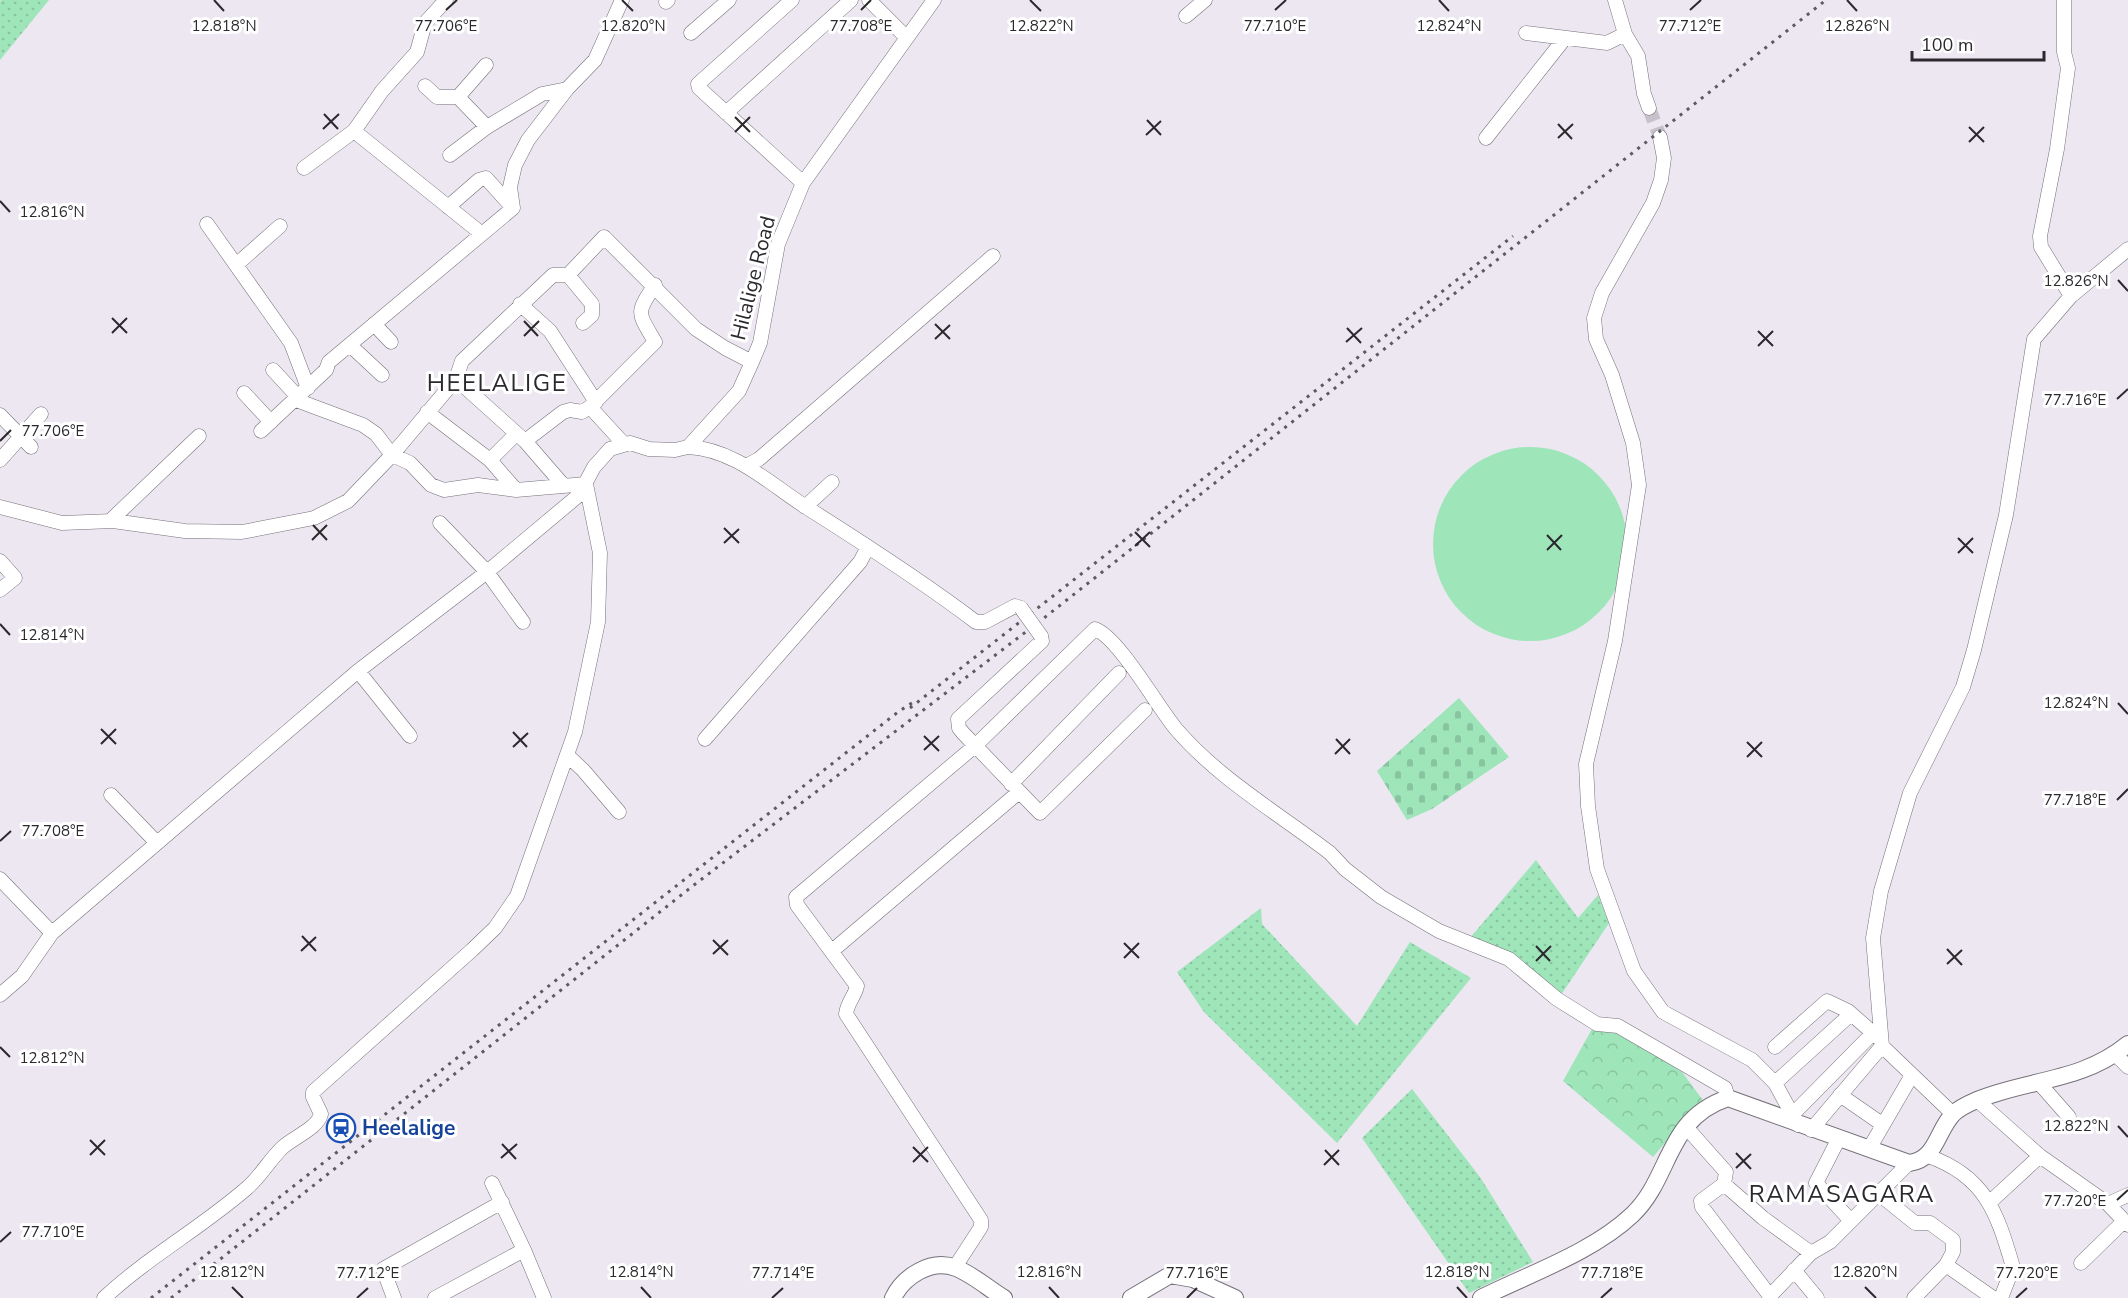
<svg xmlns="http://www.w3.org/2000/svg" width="2128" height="1298" font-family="'Nunito Sans',sans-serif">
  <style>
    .grass { fill: url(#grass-dots) }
    .forest { fill: url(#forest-crowns) }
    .cemetery { fill: url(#cemetery-stones) }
    .garden { fill: #9fe5ba }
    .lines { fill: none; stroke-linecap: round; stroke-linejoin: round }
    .minor-tunnel { stroke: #c6c1ca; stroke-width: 14; stroke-dasharray: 14 7; stroke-linecap: butt }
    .minor-casing { stroke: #757079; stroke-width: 15 }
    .major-casing { stroke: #757079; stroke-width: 18 }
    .minor { stroke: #fff; stroke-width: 14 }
    .major { stroke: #fff; stroke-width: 16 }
    .rail { stroke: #5d5a60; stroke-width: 3; stroke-dasharray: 3 6; stroke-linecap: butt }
    .minor-bridge-casing { stroke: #757079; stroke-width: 15; stroke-linecap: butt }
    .minor-bridge { stroke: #fff; stroke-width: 14 }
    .ticks { fill: none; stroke: #2b292d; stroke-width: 2 }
    .labels { text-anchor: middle; stroke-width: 6; stroke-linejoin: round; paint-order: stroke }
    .street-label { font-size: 21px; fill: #2b292d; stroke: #fff }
    .transit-label { font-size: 21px; font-weight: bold; fill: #164399; stroke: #fff; text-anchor: start }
    .quarter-label { font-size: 24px; letter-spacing: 1.5px; fill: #2b292d; stroke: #fff }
    .ticks-label { font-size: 15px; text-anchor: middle; fill: #2b292d; stroke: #fff; stroke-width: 6; stroke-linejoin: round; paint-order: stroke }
  </style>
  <defs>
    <pattern id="grass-dots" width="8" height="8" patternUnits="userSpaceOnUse" patternTransform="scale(1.5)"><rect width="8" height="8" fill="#9fe5ba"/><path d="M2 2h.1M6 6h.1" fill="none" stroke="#89c4a0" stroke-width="1.8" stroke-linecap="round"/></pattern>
    <pattern id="forest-crowns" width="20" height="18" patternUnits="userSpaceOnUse" patternTransform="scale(1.5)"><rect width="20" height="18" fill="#9fe5ba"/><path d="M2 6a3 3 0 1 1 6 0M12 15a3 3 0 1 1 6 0" fill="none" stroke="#89c4a0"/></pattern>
    <pattern id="cemetery-stones" width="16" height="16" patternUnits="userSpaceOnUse" patternTransform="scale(1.5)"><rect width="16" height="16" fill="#9fe5ba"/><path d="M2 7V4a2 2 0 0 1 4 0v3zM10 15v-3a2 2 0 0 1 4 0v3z" fill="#89c4a0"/></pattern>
  </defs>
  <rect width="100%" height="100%" fill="#ede7f1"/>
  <path class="grass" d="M1 0H49L0 60V2Z
    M1536 860 1578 918 1598 895 1609 923 1561 995 1470 938Z
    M1261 908 1262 924 1357 1026 1410 942 1471 978 1337 1143 1204 1012 1177 972Z
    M1412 1089 1480 1177 1533 1262 1469 1293 1362 1138Z"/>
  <path class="forest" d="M1592 1029 1616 1031 1682 1072 1705 1103 1687 1117 1653 1157 1563 1081Z"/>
  <path class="cemetery" d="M1459 698 1509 757 1432 809 1407 820 1377 771Z"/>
  <path class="garden" d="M1433 544a97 97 0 1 1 194 0a97 97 0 1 1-194 0Z"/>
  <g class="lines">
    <path class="minor-tunnel" d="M1649 108 1660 137"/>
    <g class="minor-casing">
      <path id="minor" d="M792 0 698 84 699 88 803 183
        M869 0 905 36
        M1615 0 1625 34 1638 56 1644 94 1649 108
        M2064 0V52L2068 68 2057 149 2040 236 2041 247 2071 296
        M666 2 668 0
        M1186 16 1205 0
        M691 33 729 0
        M1526 33 1607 43 1625 34
        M425 86 437 97H458L486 65
        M458 97 487 127 542 94 567 89
        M726 113 851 0
        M354 131 382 91 417 52 425 23 446 0
        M1660 137 1664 158 1661 180 1653 203 1602 293 1594 318 1596 339 1612 375 1633 443 1639 485 1615 641 1586 764 1588 806 1597 869 1634 971 1663 1012 1752 1060 1775 1083 1798 1125
        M1486 138 1565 38
        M450 155 487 127
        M304 168 354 131 482 234
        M448 207 479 180 486 178 513 208
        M207 224 291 343 308 388
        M236 265 280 226
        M568 275 592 304V315L583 323
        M520 304 550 331 596 402
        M374 324 391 342
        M352 343 353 348 382 375
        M273 370 298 397
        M456 379 525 441 564 486
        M244 393 271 422
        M296 400 363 425 376 434 392 455 456 379 462 361 553 275H568L604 237 696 329 725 348 752 362
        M590 407 623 443
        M427 412 490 460 516 434
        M0 415 31 447
        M261 431 326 370 329 362 513 208 510 187 515 165 528 140 567 89 595 60 622 0
        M525 441 563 412 570 410 582 412 590 407 655 342C638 312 635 314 655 285
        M688 447C735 449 771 485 809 509 866 545 922 581 976 622H985L1015 606 1021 608
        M0 460 41 414
        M490 460 516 490
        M746 466 759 459 993 256
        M0 507 62 523 113 521 185 531 242 532 314 518 348 501 392 455 410 463 431 485 444 490 478 485 516 490 586 484 600 553 598 622 575 732 517 896 495 928 472 950 313 1092V1097L321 1114C318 1128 294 1137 283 1147 270 1159 261 1176 247 1188 201 1228 148 1257 104 1298
        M805 507 832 482
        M110 521 199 436
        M440 523 487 572 523 622
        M0 561 15 578 0 590
        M1041 636 1042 641 958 719 959 728 963 733 1040 813 1145 710
        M358 671 410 736
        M705 739 860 562 868 547
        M567 755 583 770 619 812
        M1011 784 1119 673
        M111 795 157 843
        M0 879 52 933
        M832 951 1019 792
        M0 995 22 976 52 933 358 671 487 572 579 495 594 467 610 449 630 443 649 449 675 450 688 447 739 391 752 362 760 343 778 244 803 183 934 0
        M1775 1047 1827 1001 1848 1011 1881 1040
        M2115 1054 2128 1067
        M1775 1083 1851 1014
        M2040 1084 2069 1117
        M1840 1095 1882 1124
        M1977 1100 2040 1156 2108 1204 2128 1225
        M1793 1114 1873 1033
        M1953 1114 1882 1046 1873 938 1881 891 1910 793 1963 687 1974 650 2006 515 2034 339 2071 296 2128 249
        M1686 1127 1726 1172 1724 1184
        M1811 1130 1882 1046
        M1838 1140 1816 1183 1851 1221
        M1869 1149 1912 1075
        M1928 1156C1985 1176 1997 1212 2013 1267L2001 1298
        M492 1183 524 1250 544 1298
        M1879 1194 1915 1223H1930L1953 1240V1252L1946 1265
        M1990 1202 2040 1156
        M2108 1204 2128 1195
        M1811 1253 1763 1218 1724 1184 1701 1201 1702 1207 1770 1296 1811 1253 1830 1242 1909 1163
        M2081 1263 2124 1221
        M955 1267 981 1227V1220L846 1014C847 1003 855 996 857 986L797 905 796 897 976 745 1095 629C1119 638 1157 706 1176 729 1219 779 1278 813 1330 853L1345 869 1381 897 1439 931 1509 959 1557 999 1597 1024 1618 1026 1725 1088 1728 1098
        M1794 1270 1817 1298
        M394 1298 383 1269 502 1202
        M435 1298 524 1250
        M1914 1298 1946 1265 1993 1298"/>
    </g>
    <g class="major-casing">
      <path id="major" d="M893 1298C903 1277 931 1258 956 1268 972 1274 989 1289 1004 1298
        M1131 1298 1170 1275 1193 1279 1235 1298
        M1481 1298C1529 1274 1593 1252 1632 1215 1672 1177 1665 1119 1728 1098L1909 1163C1937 1159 1936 1132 1953 1114 1958 1109 1970 1103 1977 1100 2028 1079 2082 1082 2128 1044"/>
    </g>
    <use href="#minor" class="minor"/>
    <use href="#major" class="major"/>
    <path class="rail" d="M910 708 1513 236
      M151 1298 898 712 915 701
      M171 1298 694 885 1044 618 1826 0"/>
    <g class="minor-bridge-casing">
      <path id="minor-bridge" d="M1021 608 1041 636"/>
    </g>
    <use href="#minor-bridge" class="minor-bridge"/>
  </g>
  <path class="ticks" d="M214 0 224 11M622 0 633 11M1030 0 1041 11M1439 0 1449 11M1847 0 1857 11M446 10 457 0M861 10 871 0M1275 10 1286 0M1690 10 1701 0M324 114 338 129M735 117 750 132M1147 120 1161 135M1558 124 1572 139M1969 127 1984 142M323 129 339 114M735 132 750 117M1146 135 1161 121M1558 138 1573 124M1969 142 1984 127M0 201 10 212M2118 280 2128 291M112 318 127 333M524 321 538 336M935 324 950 339M1347 328 1361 343M1758 331 1773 346M112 333 127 318M524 336 539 321M935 339 950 325M1346 342 1362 328M1758 346 1773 331M2117 399 2128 389M0 441 11 430M313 525 327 540M724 528 739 543M1135 532 1150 547M1547 535 1561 550M1958 538 1973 553M312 540 327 525M724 543 739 529M1135 546 1150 532M1547 550 1562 535M1958 553 1973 538M0 624 10 635M2118 703 2128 714M101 729 116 744M513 732 527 747M924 736 939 751M1336 739 1350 754M1747 742 1762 757M101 744 116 729M513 747 528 733M924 750 939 736M1335 754 1350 739M1747 757 1762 742M2117 800 2128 789M0 841 11 831M302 936 316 951M713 940 728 955M1124 943 1139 958M1536 946 1550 961M1947 949 1962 965M301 951 316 937M713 954 728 940M1124 958 1139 943M1536 961 1551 946M1947 964 1962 950M0 1047 10 1057M2118 1126 2128 1137M90 1140 105 1155M502 1144 516 1159M913 1147 928 1162M1325 1150 1339 1165M1736 1153 1751 1169M90 1155 105 1140M501 1158 517 1144M913 1162 928 1147M1324 1165 1339 1150M1736 1168 1751 1154M2117 1200 2128 1190M0 1242 11 1232M232 1287 243 1298M641 1287 651 1298M1049 1287 1059 1298M1457 1287 1467 1298M1865 1287 1876 1298M357 1298 368 1288M772 1298 783 1288M1187 1298 1197 1288M1601 1298 1612 1288M2016 1298 2027 1288"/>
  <defs>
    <g id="station-ring" transform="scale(1.5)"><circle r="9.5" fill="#fff" stroke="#1a4fb4" stroke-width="1.5"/><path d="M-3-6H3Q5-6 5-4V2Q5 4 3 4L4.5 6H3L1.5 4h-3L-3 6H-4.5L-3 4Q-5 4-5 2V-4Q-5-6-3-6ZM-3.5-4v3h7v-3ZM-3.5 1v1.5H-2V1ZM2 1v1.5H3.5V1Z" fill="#1a4fb4"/></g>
  </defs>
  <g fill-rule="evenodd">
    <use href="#station-ring" x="341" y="1128"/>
  </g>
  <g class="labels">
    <g class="street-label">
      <text transform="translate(753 278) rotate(-76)" y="7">Hilalige Road</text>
    </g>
    <g class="transit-label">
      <text x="362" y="1135">Heelalige</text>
    </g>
    <g class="quarter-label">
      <text x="497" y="391">HEELALIGE</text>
      <text x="1842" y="1202">RAMASAGARA</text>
    </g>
  </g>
  <g class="ticks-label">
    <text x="446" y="31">77.706°E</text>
    <text x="861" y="31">77.708°E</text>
    <text x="1275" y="31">77.710°E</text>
    <text x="1690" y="31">77.712°E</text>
    <text x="224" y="31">12.818°N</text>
    <text x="633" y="31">12.820°N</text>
    <text x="1041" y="31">12.822°N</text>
    <text x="1449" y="31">12.824°N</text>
    <text x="1857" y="31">12.826°N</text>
    <text x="52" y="217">12.816°N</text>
    <text x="2076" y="286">12.826°N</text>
    <text x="2075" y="405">77.716°E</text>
    <text x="53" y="436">77.706°E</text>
    <text x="52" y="640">12.814°N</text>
    <text x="2076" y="708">12.824°N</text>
    <text x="2075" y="805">77.718°E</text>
    <text x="53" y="836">77.708°E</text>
    <text x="52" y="1063">12.812°N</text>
    <text x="2076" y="1131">12.822°N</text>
    <text x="2075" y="1206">77.720°E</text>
    <text x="53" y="1237">77.710°E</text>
    <text x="232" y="1277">12.812°N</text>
    <text x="641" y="1277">12.814°N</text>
    <text x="1049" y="1277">12.816°N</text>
    <text x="1457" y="1277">12.818°N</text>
    <text x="1865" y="1277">12.820°N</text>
    <text x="368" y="1278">77.712°E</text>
    <text x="783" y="1278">77.714°E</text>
    <text x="1197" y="1278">77.716°E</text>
    <text x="1612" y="1278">77.718°E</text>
    <text x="2027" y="1278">77.720°E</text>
  </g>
  <path d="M1912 51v9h132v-9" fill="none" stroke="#2b292d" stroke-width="3"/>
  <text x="1921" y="51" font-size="18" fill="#2b292d" stroke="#ffffff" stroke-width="4.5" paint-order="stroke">100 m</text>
</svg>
